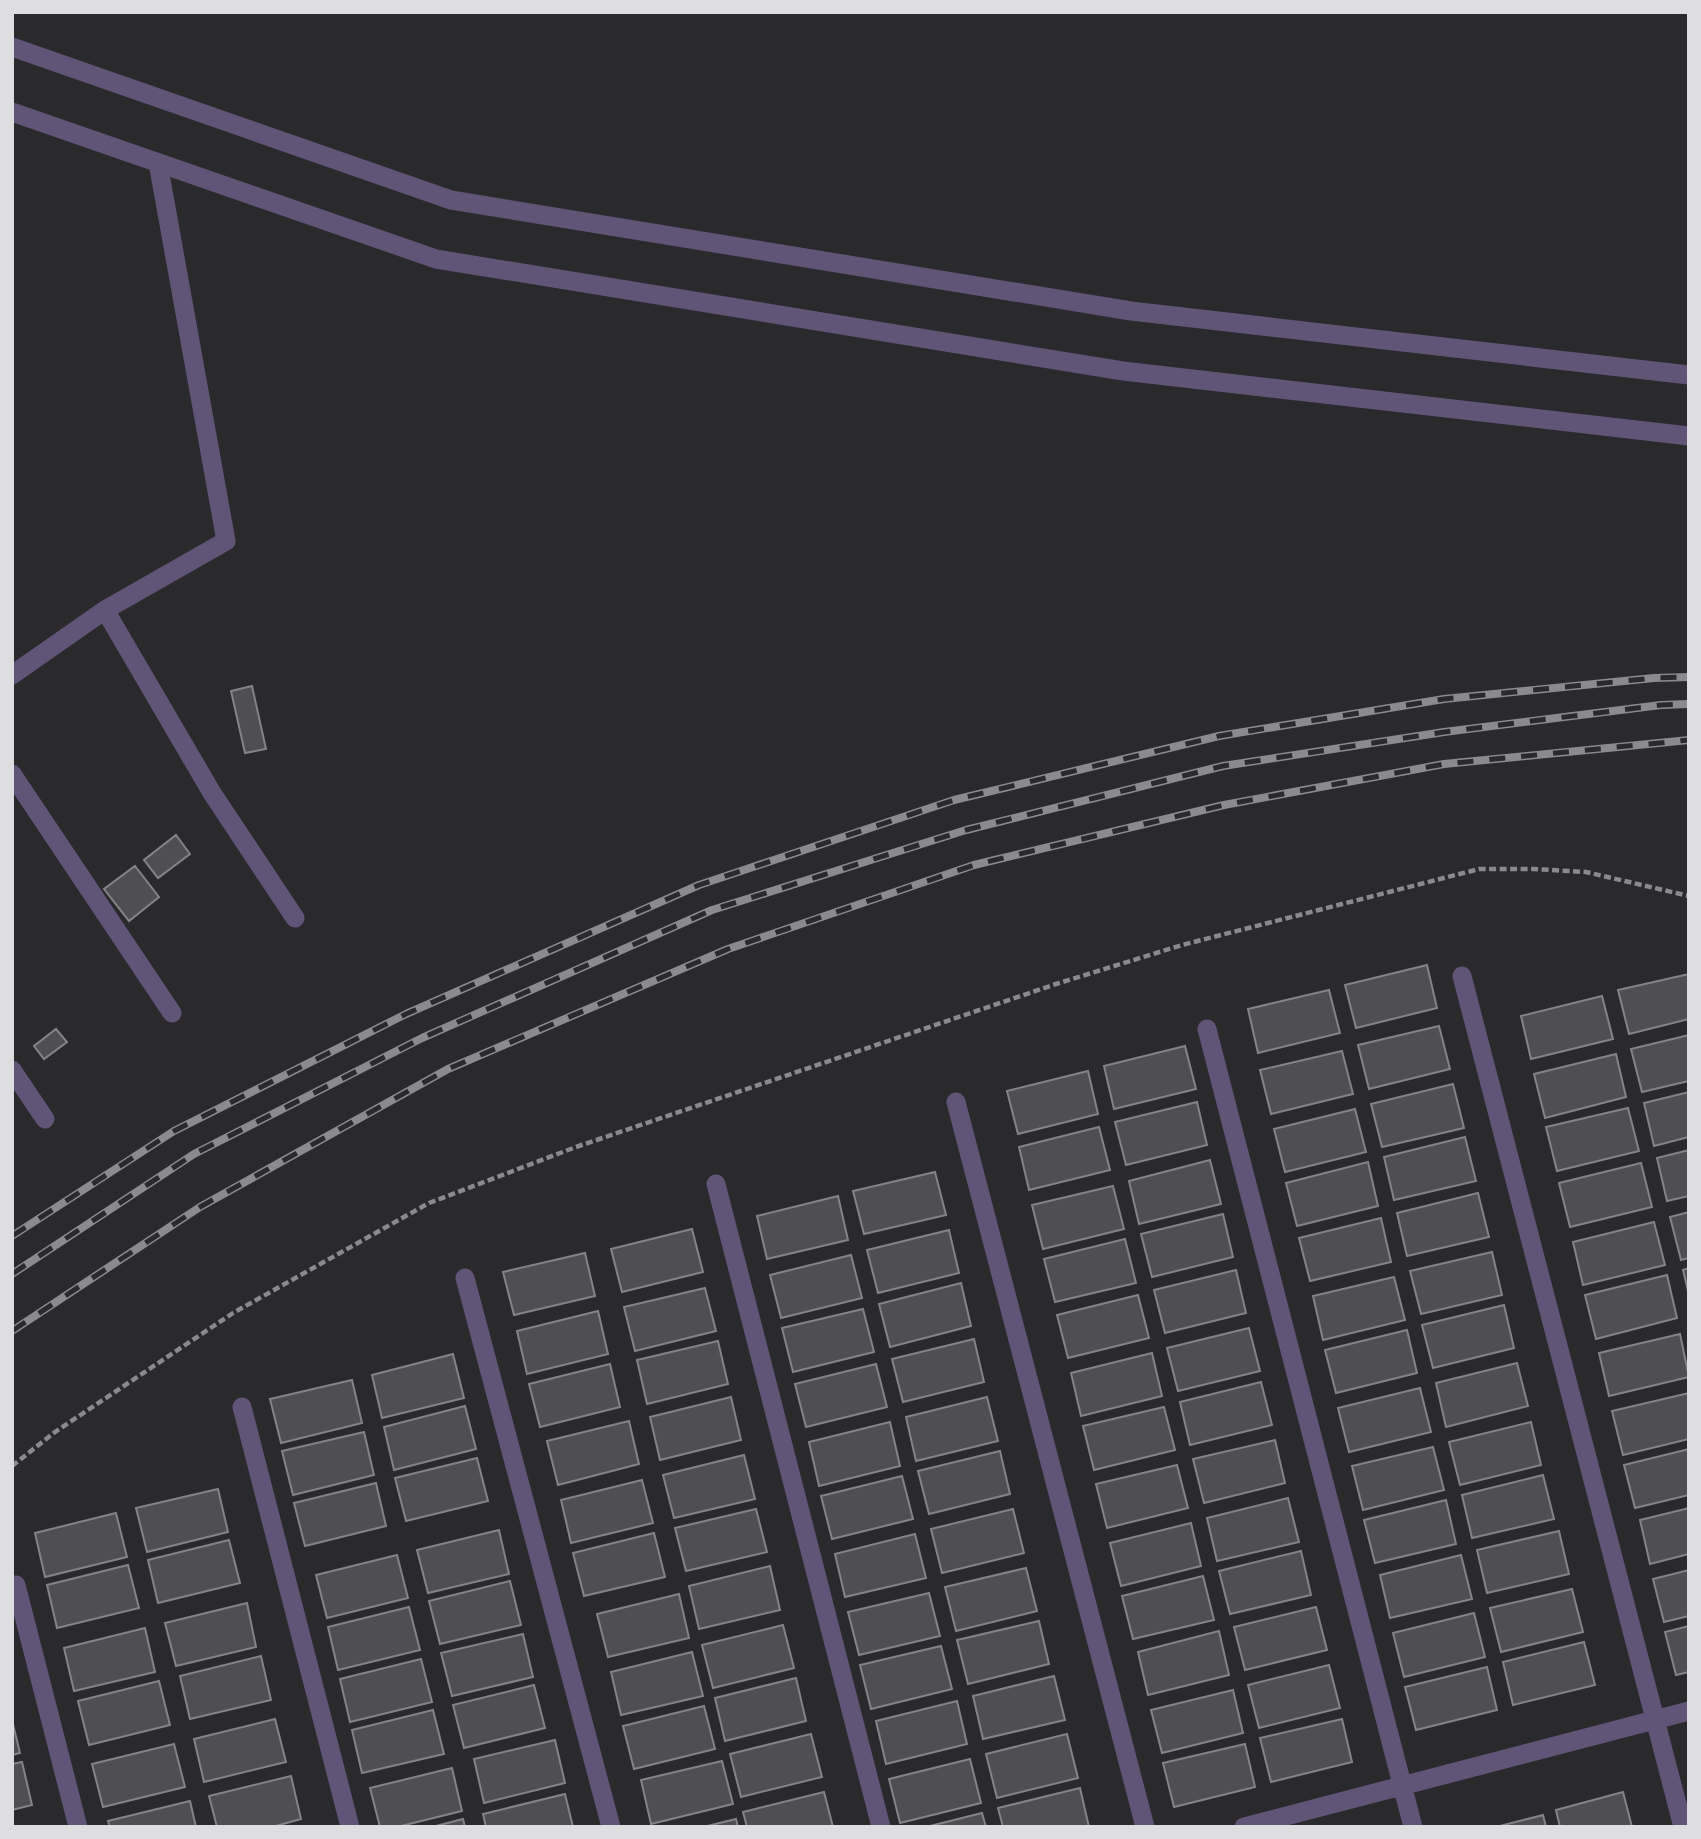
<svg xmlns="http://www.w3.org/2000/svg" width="1701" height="1839" font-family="'Playfair Display',serif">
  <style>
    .building { fill: #4f4e52; stroke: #848386; stroke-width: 2 }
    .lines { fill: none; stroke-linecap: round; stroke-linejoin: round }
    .path { stroke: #8a898b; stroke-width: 4.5; stroke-dasharray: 7 3.5; stroke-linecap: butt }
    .minor { stroke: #605477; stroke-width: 19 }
    .tertiary { stroke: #605477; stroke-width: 19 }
    .rail-casing { stroke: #8b8a8d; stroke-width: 8 }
    .rail { stroke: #2a292c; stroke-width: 5; stroke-dasharray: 16; stroke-linecap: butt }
  </style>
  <rect width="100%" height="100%" fill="#2a292c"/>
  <path class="building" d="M252 686 266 749 245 753 231 691Z
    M176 835 190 854 158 878 144 860Z
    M135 866 159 897 129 921 104 889Z
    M1427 965 1437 1008 1356 1028 1345 985Z
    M1689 974V1019L1629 1034 1618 990Z
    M1329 990 1340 1033 1258 1053 1248 1009Z
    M1602 996 1613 1039 1531 1059 1521 1016Z
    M1439 1026 1450 1069 1369 1089 1358 1045Z
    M56 1029 67 1042 44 1059 34 1046Z
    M1689 1035V1081L1642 1092 1631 1049Z
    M1185 1046 1196 1089 1114 1109 1104 1066Z
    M1342 1051 1353 1094 1271 1114 1260 1070Z
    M1616 1054 1626 1097 1545 1118 1534 1074Z
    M1088 1071 1098 1114 1018 1134 1007 1091Z
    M1453 1084 1464 1128 1382 1147 1371 1104Z
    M1689 1092V1137L1654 1146 1644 1103Z
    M1197 1102 1207 1145 1126 1165 1115 1122Z
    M1628 1108 1639 1151 1557 1171 1546 1127Z
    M1355 1109 1366 1152 1285 1172 1274 1129Z
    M1099 1127 1110 1170 1029 1190 1019 1147Z
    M1465 1137 1476 1181 1394 1200 1384 1157Z
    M1689 1150V1196L1667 1201 1657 1158Z
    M1210 1160 1221 1204 1139 1224 1129 1181Z
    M1368 1162 1378 1206 1297 1226 1286 1183Z
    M1641 1163 1652 1207 1570 1227 1559 1183Z
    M935 1172 946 1215 864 1234 853 1191Z
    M1113 1186 1124 1229 1043 1249 1032 1205Z
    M1478 1193 1489 1237 1407 1256 1397 1213Z
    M838 1196 848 1240 767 1259 757 1216Z
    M1689 1212V1258L1681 1260 1670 1217Z
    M1223 1214 1233 1257 1152 1277 1141 1234Z
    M1381 1218 1391 1262 1310 1281 1299 1238Z
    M1654 1222 1665 1265 1583 1285 1573 1242Z
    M692 1229 703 1272 622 1292 611 1249Z
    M949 1230 959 1273 878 1293 867 1250Z
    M1125 1239 1136 1283 1055 1302 1044 1259Z
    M1492 1252 1502 1295 1421 1314 1410 1271Z
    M585 1253 595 1296 514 1315 503 1272Z
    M851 1255 862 1298 781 1318 770 1275Z
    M1689 1268V1295L1683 1270Z
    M1236 1270 1246 1313 1165 1333 1154 1290Z
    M1667 1275 1677 1318 1596 1339 1585 1295Z
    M1394 1277 1405 1320 1323 1340 1313 1296Z
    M961 1283 971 1326 890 1347 879 1304Z
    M705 1288 716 1331 635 1351 624 1307Z
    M1138 1295 1149 1338 1068 1358 1057 1315Z
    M1504 1305 1514 1348 1433 1368 1422 1325Z
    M863 1309 874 1352 793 1372 782 1328Z
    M598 1311 608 1354 527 1374 517 1331Z
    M1249 1328 1260 1371 1178 1391 1167 1348Z
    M1407 1330 1417 1373 1336 1393 1325 1350Z
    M1680 1334 1689 1377 1609 1396 1599 1353Z
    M974 1339 984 1382 903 1402 892 1359Z
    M718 1341 728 1384 647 1404 637 1360Z
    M1152 1353 1162 1396 1081 1416 1071 1373Z
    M453 1354 464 1398 382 1418 372 1375Z
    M1517 1363 1528 1406 1446 1427 1436 1383Z
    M610 1364 620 1407 540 1427 529 1384Z
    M876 1364 887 1407 806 1427 795 1384Z
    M352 1380 362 1423 281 1443 270 1399Z
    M1261 1382 1272 1425 1190 1445 1180 1402Z
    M1420 1388 1431 1432 1349 1452 1338 1408Z
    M1689 1393V1439L1623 1455 1612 1411Z
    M731 1397 741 1440 660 1460 650 1417Z
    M987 1397 998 1441 916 1461 906 1417Z
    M465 1406 476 1449 394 1470 384 1427Z
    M1164 1407 1175 1450 1094 1470 1083 1426Z
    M629 1421 639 1464 558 1485 547 1441Z
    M890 1422 900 1466 819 1486 809 1442Z
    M1531 1422 1541 1465 1460 1485 1449 1442Z
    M364 1432 374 1475 293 1495 282 1451Z
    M1275 1440 1285 1483 1204 1503 1193 1459Z
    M1433 1447 1444 1490 1363 1510 1352 1466Z
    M1689 1449V1495L1635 1508 1624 1465Z
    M1000 1451 1010 1494 929 1514 918 1471Z
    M744 1455 755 1499 674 1518 663 1475Z
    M477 1458 488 1501 406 1521 395 1478Z
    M1177 1465 1188 1508 1107 1528 1096 1484Z
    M1543 1475 1554 1519 1472 1538 1462 1495Z
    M902 1476 913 1519 832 1539 821 1496Z
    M642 1480 653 1523 571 1543 561 1500Z
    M376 1483 386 1526 305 1546 294 1503Z
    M218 1489 228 1532 147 1552 136 1508Z
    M1288 1498 1299 1542 1217 1561 1207 1518Z
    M1446 1500 1456 1544 1375 1563 1364 1520Z
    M1689 1508V1554L1650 1564 1640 1520Z
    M756 1509 767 1552 686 1571 675 1528Z
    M1013 1509 1024 1553 942 1573 931 1529Z
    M116 1513 127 1557 45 1577 35 1533Z
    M1191 1523 1201 1566 1121 1586 1110 1543Z
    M499 1530 509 1574 428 1593 417 1550Z
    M1559 1531 1569 1574 1487 1593 1477 1550Z
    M654 1533 665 1577 584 1596 573 1553Z
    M915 1534 926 1578 845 1597 835 1554Z
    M229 1540 240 1583 158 1603 148 1560Z
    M1301 1551 1311 1595 1230 1614 1219 1571Z
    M397 1555 408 1598 327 1618 316 1575Z
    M1461 1555 1472 1599 1390 1618 1380 1575Z
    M128 1565 139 1608 57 1628 47 1585Z
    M770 1566 780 1610 699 1629 689 1586Z
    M1026 1568 1037 1611 956 1631 945 1587Z
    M1689 1570V1616L1664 1622 1653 1579Z
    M1203 1576 1214 1620 1133 1639 1122 1596Z
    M510 1581 521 1625 440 1644 429 1601Z
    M1572 1589 1583 1632 1501 1652 1490 1608Z
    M929 1593 940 1636 859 1655 848 1612Z
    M679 1594 689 1638 608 1657 597 1614Z
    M247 1603 256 1647 176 1666 165 1623Z
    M409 1607 420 1650 338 1670 328 1627Z
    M1316 1607 1327 1650 1245 1670 1234 1627Z
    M1474 1613 1485 1657 1404 1677 1393 1633Z
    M1039 1621 1049 1664 968 1684 957 1640Z
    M783 1625 794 1668 713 1688 702 1645Z
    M1689 1626V1672L1676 1675 1665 1632Z
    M145 1628 155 1672 74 1691 64 1648Z
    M1219 1631 1229 1675 1148 1695 1138 1652Z
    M523 1634 533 1677 452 1696 441 1653Z
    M1584 1642 1595 1685 1513 1705 1503 1662Z
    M941 1646 952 1689 871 1709 860 1665Z
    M692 1652 703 1696 621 1715 611 1672Z
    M261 1656 271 1700 190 1719 180 1676Z
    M421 1659 432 1702 350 1722 340 1679Z
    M1329 1665 1340 1708 1259 1728 1248 1685Z
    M1487 1667 1497 1710 1416 1730 1405 1687Z
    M1054 1676 1065 1720 983 1739 973 1696Z
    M796 1678 806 1721 725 1741 715 1698Z
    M159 1681 170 1725 89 1745 78 1701Z
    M534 1685 545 1728 464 1748 453 1705Z
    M1233 1690 1243 1733 1162 1753 1151 1710Z
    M957 1701 967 1744 886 1764 876 1721Z
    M704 1706 715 1749 634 1769 623 1726Z
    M433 1710 444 1754 362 1773 352 1730Z
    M275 1719 286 1762 204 1782 194 1739Z
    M1342 1719 1352 1762 1271 1782 1260 1738Z
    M12 1720 20 1753 12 1755Z
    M811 1734 822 1777 741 1797 730 1754Z
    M1067 1734 1078 1778 997 1798 986 1754Z
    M555 1740 565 1783 484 1803 474 1759Z
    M174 1744 185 1787 103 1807 92 1764Z
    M1245 1744 1255 1787 1174 1807 1163 1763Z
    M970 1759 981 1803 900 1823 889 1779Z
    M722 1761 733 1804 651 1824 641 1780Z
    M22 1762 32 1805 12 1810V1764Z
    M452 1768 462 1811 397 1827H380L370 1788Z
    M291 1776 301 1819 272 1827H217L209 1796Z
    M1080 1788 1089 1827H1003L998 1808Z
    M824 1792 833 1827H747L743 1812Z
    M1623 1792 1632 1827H1560L1556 1810Z
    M565 1794 573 1827H486L483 1814Z
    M190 1801 196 1827H110L108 1821Z
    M982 1813 986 1827H926Z
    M1543 1815 1546 1827H1496Z
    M463 1819 465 1827H432Z
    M736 1819 738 1827H703Z"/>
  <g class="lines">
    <path class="path" d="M12 1466 55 1432 233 1313 429 1203 576 1147 1056 984 1182 945 1479 869H1534L1586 872 1689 896"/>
    <path class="minor" d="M105 610 212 793 295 918
      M12 675 105 610 226 541 158 163
      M12 774 172 1013
      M1462 976 1683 1827
      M1207 1029 1413 1827
      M12 1070 45 1119
      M956 1102 1145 1827
      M716 1184 881 1827
      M465 1278 611 1827
      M242 1407 350 1827
      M16 1585 78 1827
      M1244 1827 1689 1711"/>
    <path class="tertiary" d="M12 47 451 200 1131 311 1689 375
      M12 112 436 259 1123 371 1689 436"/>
    <g class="rail-casing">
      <path id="rail" d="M12 1236 174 1131 406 1014 699 885 954 800 1219 736 1444 699 1654 678 1689 677
        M12 1274 194 1154 422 1038 712 910 966 830 1223 766 1444 732 1661 705 1689 704
        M12 1331 200 1207 448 1069 728 949 974 865 1224 805 1444 764 1689 740"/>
    </g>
    <use href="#rail" class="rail"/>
  </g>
  <rect width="1701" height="1839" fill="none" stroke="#dedddf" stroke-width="28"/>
</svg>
